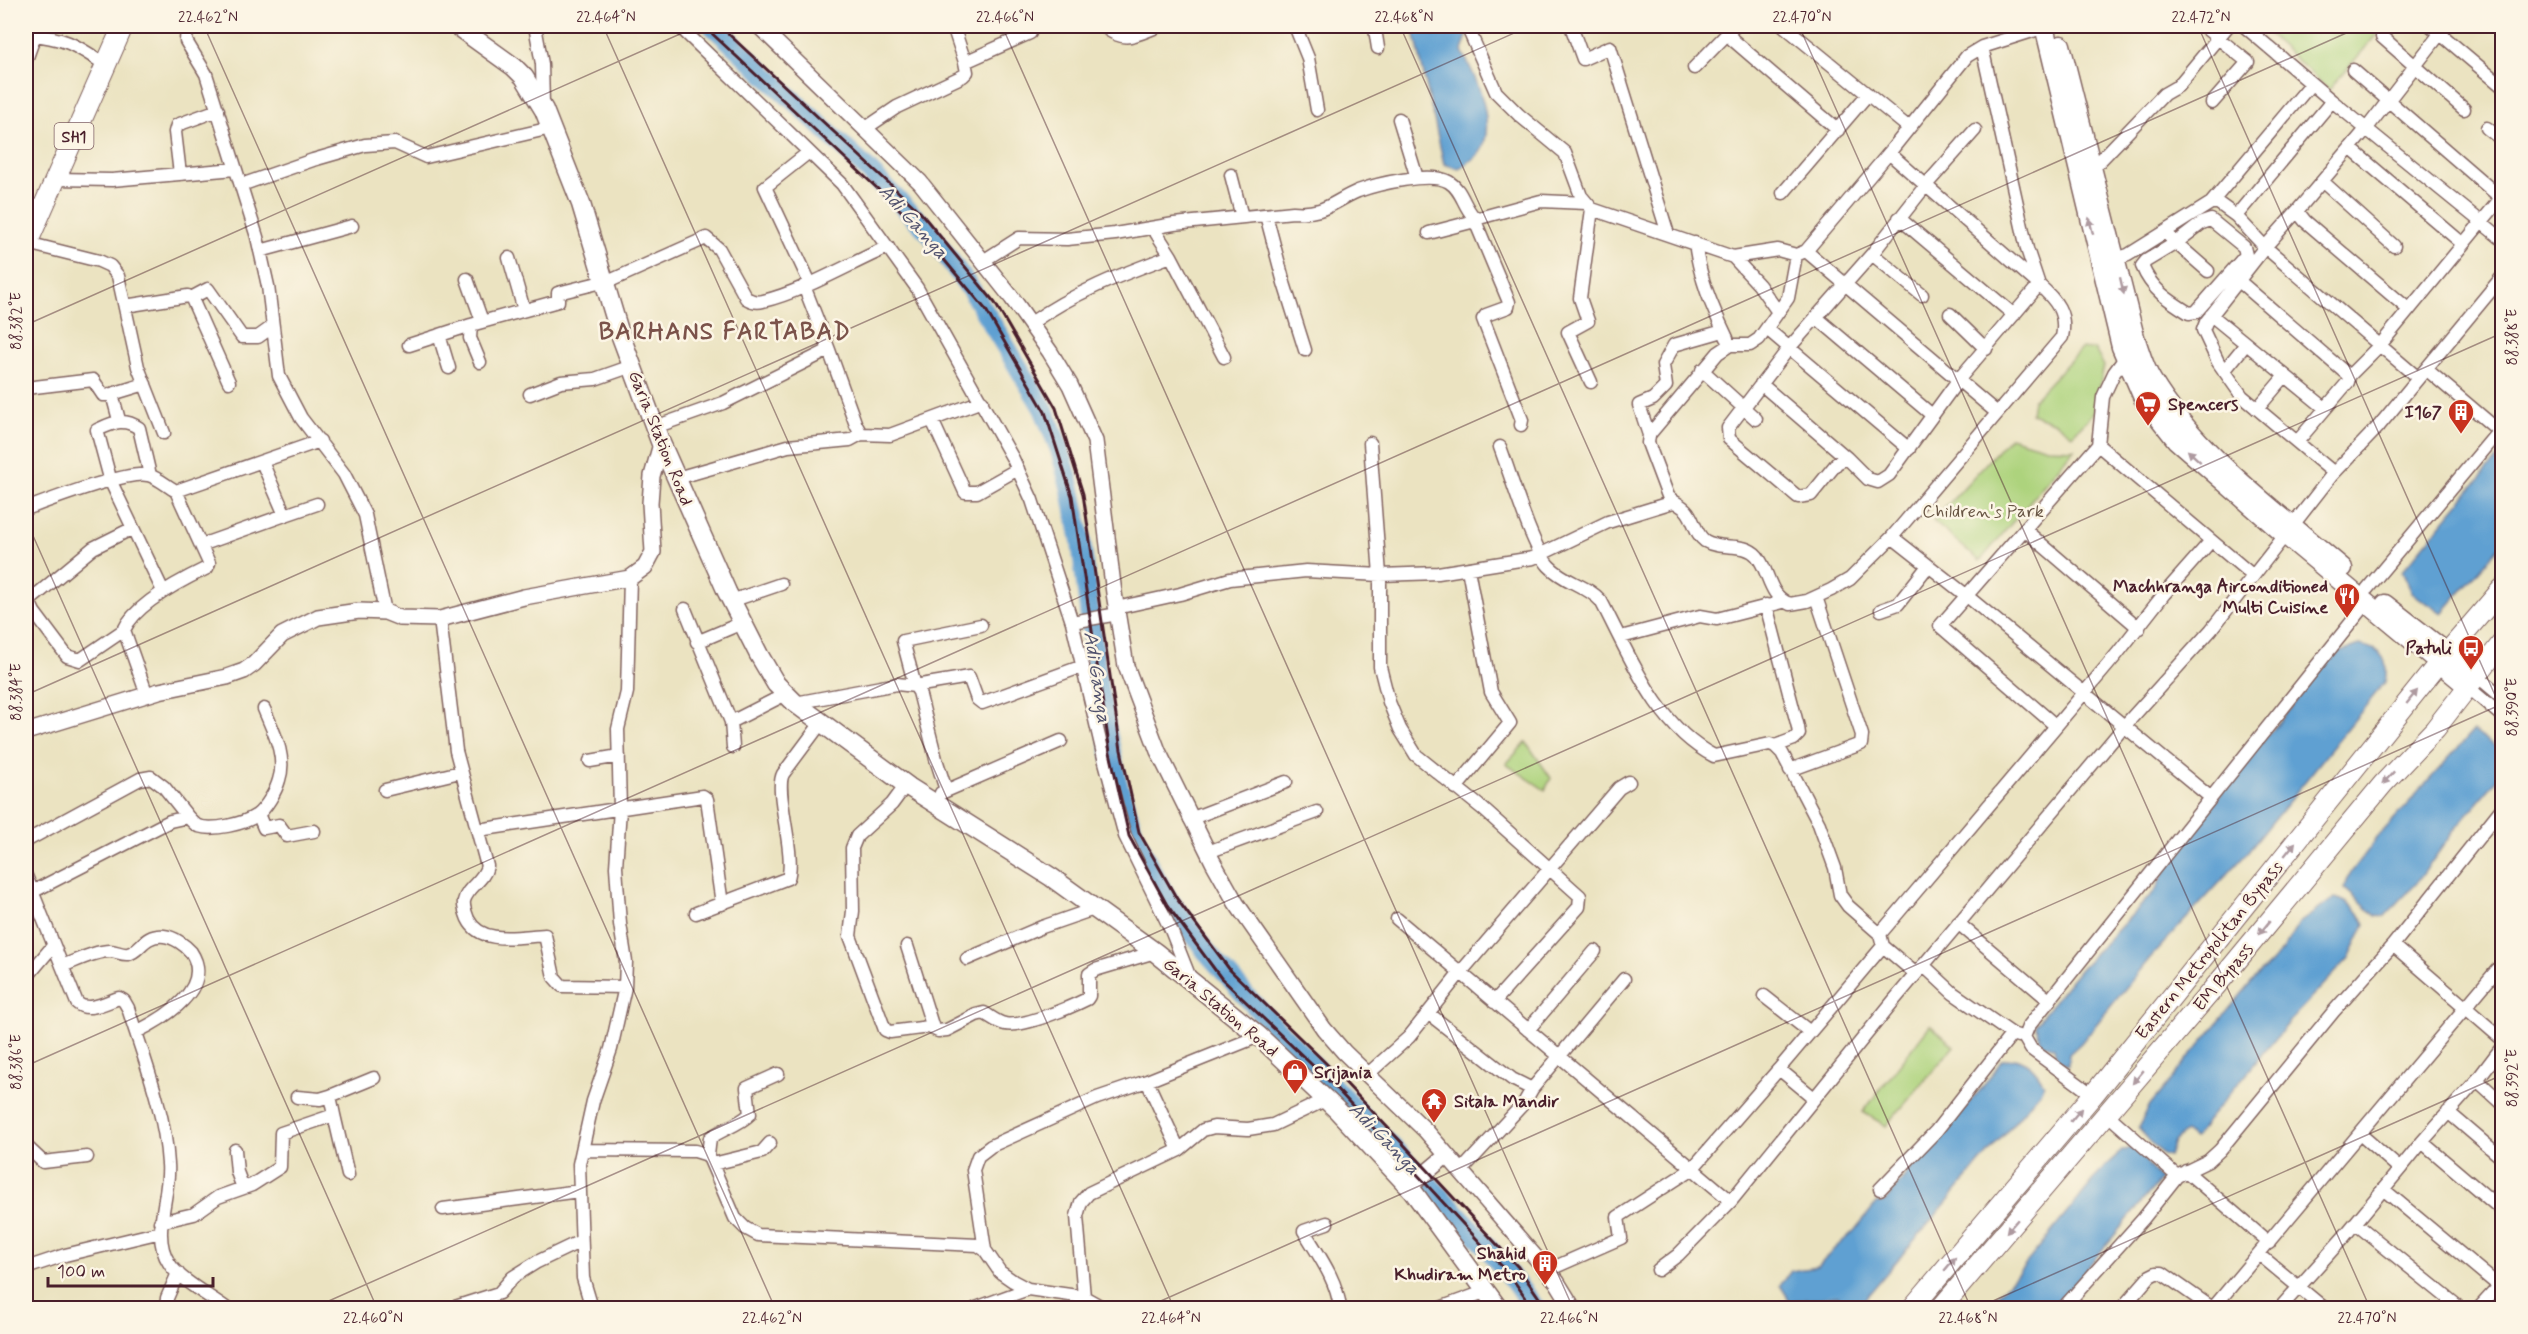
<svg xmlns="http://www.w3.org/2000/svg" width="2528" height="1334" font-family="Mynerve,sans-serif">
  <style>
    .green { fill: #add37d; stroke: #7c7954; stroke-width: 1.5 }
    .water { fill: #5fa0d2; stroke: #54607e; stroke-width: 1.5 }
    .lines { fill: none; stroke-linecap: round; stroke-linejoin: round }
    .river { stroke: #5fa0d2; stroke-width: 20 }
    .minor-casing { stroke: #826460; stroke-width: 15 }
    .tertiary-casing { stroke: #826460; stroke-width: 18 }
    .secondary-casing { stroke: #826460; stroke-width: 21 }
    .primary-casing { stroke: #826460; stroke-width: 22 }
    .minor { stroke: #fff; stroke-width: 12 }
    .tertiary { stroke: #fff; stroke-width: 15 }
    .secondary { stroke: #fff; stroke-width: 18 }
    .primary { stroke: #fff; stroke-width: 20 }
    .rail { stroke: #4a1f2b; stroke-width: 3 }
    .oneway { fill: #ae9aa0 }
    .ticks { fill: none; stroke: #4a1f2b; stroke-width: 1.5; stroke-opacity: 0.45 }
    .labels { text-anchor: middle; stroke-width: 5; stroke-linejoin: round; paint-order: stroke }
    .shield { fill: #fcf5e5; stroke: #7f5f63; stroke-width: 1.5 }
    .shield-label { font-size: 16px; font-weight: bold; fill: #4a1f2b }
    .poi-label { font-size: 18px; font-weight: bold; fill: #4a1f2b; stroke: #fcf5e5; text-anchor: end }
    .street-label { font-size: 18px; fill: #4a1f2b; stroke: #fcf5e5 }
    .park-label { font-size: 18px; fill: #685544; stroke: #fcf5e5 }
    .water-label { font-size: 20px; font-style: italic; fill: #52536e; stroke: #fcf5e5 }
    .district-label { font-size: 24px; font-weight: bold; letter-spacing: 1.5px; fill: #7b524a; stroke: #fcf5e5 }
    .neatline { fill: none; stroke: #4a1f2b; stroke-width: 2 }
    .ticks-label { font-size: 15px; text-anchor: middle; fill: #4a1f2b }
  </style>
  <rect width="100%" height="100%" fill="#fcf5e5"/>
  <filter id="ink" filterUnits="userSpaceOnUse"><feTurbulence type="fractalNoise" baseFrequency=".0167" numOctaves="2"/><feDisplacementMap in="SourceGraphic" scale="12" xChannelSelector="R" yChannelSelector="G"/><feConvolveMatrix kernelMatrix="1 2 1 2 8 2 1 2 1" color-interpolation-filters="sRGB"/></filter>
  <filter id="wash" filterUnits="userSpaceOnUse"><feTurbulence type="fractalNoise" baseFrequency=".008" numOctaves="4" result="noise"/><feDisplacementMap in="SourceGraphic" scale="24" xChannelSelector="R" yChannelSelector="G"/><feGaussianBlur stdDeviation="1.35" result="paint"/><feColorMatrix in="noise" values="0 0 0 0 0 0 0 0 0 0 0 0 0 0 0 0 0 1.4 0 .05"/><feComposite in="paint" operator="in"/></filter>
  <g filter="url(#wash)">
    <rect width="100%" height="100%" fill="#ebe3c1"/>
    <path class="green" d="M2260 26H2384L2329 90Z
      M2082 348 2095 350 2104 366 2094 413 2072 435 2056 423 2031 414 2033 400Z
      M2010 437 2047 448 2074 449 1980 561 1933 521Z
      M1526 742 1551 778 1545 790 1506 764Z
      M1930 1025 1954 1046 1886 1126 1863 1112Z"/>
    <path class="water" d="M1413 26H1461L1467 35 1462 51C1476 77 1496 122 1481 151 1477 158 1465 164 1459 169L1444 164Z
      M2502 452V544L2442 613 2412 593 2402 571Z
      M2359 645C2382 649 2389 659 2385 682L2248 852 2150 958 2081 1043 2069 1054 2068 1065 2057 1060 2054 1048 2042 1043 2035 1025 2080 969 2155 891 2171 859 2212 807 2236 771 2286 714 2323 667 2341 651Z
      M2473 731 2502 751V774L2455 829 2416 884 2384 917 2376 916 2344 888 2347 878 2378 837Z
      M2335 898C2348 901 2360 911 2365 924L2349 958 2297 1013 2205 1123 2194 1139 2185 1132 2174 1142 2169 1156 2162 1154 2138 1128 2150 1105 2254 979 2283 950 2299 923Z
      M2015 1058C2030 1063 2036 1070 2044 1084L2040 1092 1857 1308H1847L1838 1296 1790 1301 1780 1285 1791 1271 1818 1267 1834 1249 1854 1231 1876 1204 1885 1201 1915 1163 1982 1088 2002 1060Z
      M2134 1147C2146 1157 2148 1169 2161 1179L2054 1308H1986L2019 1272 2106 1165 2122 1151Z"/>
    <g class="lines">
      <path class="river" d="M713 26 865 167 930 233 972 291 1043 408 1060 450 1071 490 1081 541 1098 687 1117 781 1134 833 1150 868 1166 896 1206 951 1263 1015 1467 1224 1492 1253 1535 1308"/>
    </g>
  </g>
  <g filter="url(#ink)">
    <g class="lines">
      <g class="minor-casing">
        <path id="minor" d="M187 26 186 41 206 74 257 237 268 286 279 376 301 418 344 474 365 515 385 612
          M535 26 542 64 543 105
          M679 26 842 184 917 288 1013 459 1032 500 1072 622 1104 758 1125 836 1171 930 1190 978
          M953 26 965 62
          M1103 26C1125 44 1135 35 1159 26
          M1295 26 1308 58 1317 110
          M1378 26 1375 29 1378 48
          M1467 26 1496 92 1519 115 1565 153 1581 196 1592 209 1733 257 1759 285 1778 312
          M1571 26 1583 59 1610 47 1668 234
          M1735 26 1728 33 1733 40 1838 130
          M1784 26 1909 128
          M2203 26 2248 62 2212 103
          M2431 26 2502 86
          M2498 26 2502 29
          M1468 28 1480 26
          M26 34C65 38 73 43 106 65
          M2382 37 2464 109
          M26 60 35 35
          M1694 68 1728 33
          M2353 70 2501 198
          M2332 101 2502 239
          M1399 119 1417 178
          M866 128 897 107 963 76 967 72 965 62 1030 33
          M2487 128 2502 140
          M2350 148 2463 244
          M809 152 765 187 810 283
          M1889 153 2039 285 2027 249 1982 47
          M2093 168 2164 94 2178 86 2228 26
          M180 174 175 132 177 125 218 110
          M1231 175 1242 217
          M56 179 112 180 235 169
          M2323 182 2394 246
          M241 185 313 160 365 145 395 143 426 157 551 128
          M1783 193 1868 94
          M2211 203 2311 84
          M1266 215 1284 283 1305 350
          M1473 216 1479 218 1541 201 1586 203
          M2236 216 2265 247 2297 211
          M1899 218 2014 315
          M1153 228 1171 256 1224 357
          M1429 233 1475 221
          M2166 233 2176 243 2202 223 2211 220 2244 247 2246 255 2196 312 2189 313C2168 300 2152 290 2142 266L2146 261 2176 243 2208 271
          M27 243 99 261 110 266 118 276 138 367 164 433
          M1695 243C1700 279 1711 305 1727 338
          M260 251 352 226
          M1806 251 1996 412
          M1872 254 1922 295
          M1733 257 1778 250 1796 255 1806 251 1889 153 1967 56 1982 47 2045 27
          M509 258 524 310
          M983 261 1019 238 1067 239 1115 234 1174 224 1293 212C1325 215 1332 202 1358 191 1377 184 1431 171 1449 182 1462 190 1463 205 1473 216L1509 302 1508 307 1486 315 1483 319 1522 420 1521 425
          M2110 261 2128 255 2211 203H2218L2236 216 2332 101 2244 26
          M467 279 482 321
          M2239 281 2349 376 2348 382 2297 442
          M603 284 706 238 719 249 746 298C751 301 756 303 763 301 802 292 851 263 888 247
          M804 286 829 350
          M191 298 208 289 242 337H258L272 327
          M125 306 188 296 192 299 229 382
          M2408 309 2305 221 2297 211 2367 128 2446 26
          M1950 314 1986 349
          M2211 315 2325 408
          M1816 317 1932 415
          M1031 323C1073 293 1122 274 1171 256
          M1767 329 1909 449
          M439 335 449 368
          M409 345 471 325
          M480 362 470 338 471 325 558 301V293L602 282
          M2426 369 2499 431
          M1702 370 1756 419
          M2224 371 2246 344
          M2349 376 2381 344 2502 197
          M1591 382 1568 332 1588 321 1580 298 1592 209
          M1761 384 1847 458 1868 479 1878 482 1889 475 1959 379 2039 285C2056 300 2067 313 2062 337L1892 537 1850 579 1831 590 1807 601 1790 604C1768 596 1770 572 1757 556 1743 541 1722 551 1705 541 1695 534 1694 518 1686 510 1680 504 1673 502 1668 496L1648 443 1649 435 1718 353 1730 345H1750L1759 339 1788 298 1796 255
          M26 388 93 380 103 395 112 394
          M530 394 561 382 595 379 632 366
          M2257 409 2285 376
          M119 420 112 394 145 384
          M932 420 965 492H977L1018 469
          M655 427 723 403 829 350 856 425 861 434 890 435 982 401
          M1649 435 1639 405 1653 399 1666 386 1663 365 1674 345 1723 331
          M1370 443 1380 575V667L1389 702 1400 729 1416 755 1483 809 1580 896 1579 907 1494 1002
          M2098 445 2252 575
          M1500 447C1510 473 1532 548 1549 566 1565 583 1587 585 1601 601 1630 656 1656 726 1714 756L1770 744 1775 746 1782 753 1819 824 1835 868 1840 895 1848 906 1880 934 1883 946 1779 1069
          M1847 458 1837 463 1811 495 1798 497 1729 439 1728 428 1789 348 1872 254 1926 185 1975 130
          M2334 473 2242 396 2218 362 2203 330 2206 322 2265 247 2418 378
          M150 475 139 428C123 417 113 423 97 430L111 482 163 591
          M677 478 788 446 850 440 861 434
          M26 509C50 500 125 471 148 475 157 477 167 486 176 491L320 441
          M285 515 317 504
          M2025 530 2139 628
          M1892 537 1967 596 2210 797
          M201 545 285 515 262 462
          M2367 589 2502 427
          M26 595 34 612 67 656 80 660 124 630 147 695
          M29 601 93 548 131 529
          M731 601 781 584
          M1766 605 1798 727 1799 734 1794 739 1775 746
          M1116 608 1180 594 1230 579 1267 575 1306 571 1380 575 1438 573 1533 558 1608 522 1673 502
          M685 609 731 722 786 694
          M1881 610 1898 604 1928 566
          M440 619 456 751 487 866C484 881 467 887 464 901 463 907 466 914 468 919 481 946 520 936 545 935L554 977 562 986 625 987
          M1072 622 1118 614
          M981 625 903 641 915 686 969 677 977 699 982 703 1083 666
          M124 630C135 604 182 580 207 568L209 563 176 491
          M1621 637 1700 616 1717 619 1783 602
          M697 642 742 623
          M2477 676 2502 697
          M2468 687 2502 716
          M795 703 897 684 915 686 919 692 936 759 946 790
          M731 722 733 747
          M2056 726 1940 626 2098 445 2103 397 2114 373 2125 358
          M590 761 619 756
          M1790 770 1861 744 1862 735 1816 597
          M906 785 892 804 857 836 852 848 853 911 850 936 885 1030 890 1032 929 1027 938 1031 947 1030 976 1015 984 1013C991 1017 998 1023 1005 1024 1022 1028 1071 1007 1087 999L1089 996V974L1095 970 1155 952
          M1456 788 1510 723 1491 692 1468 569
          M385 790 460 772
          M941 793 1061 741
          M258 814 264 828 279 825 287 836 314 831
          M1190 819 1286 782
          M478 830 703 796 707 799 722 904
          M26 841 140 779 151 777 164 787 188 817
          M1208 852 1317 812
          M26 876 77 1003C88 1013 106 1002 119 998L124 1001 128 1008C144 1059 165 1111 168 1164 171 1195 150 1234 169 1263 179 1280 210 1296 226 1308
          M32 892 170 821 188 817C191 820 194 824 198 826 213 831 244 824 257 815 266 808 276 791 279 780 287 756 273 731 264 709
          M696 913 788 878C796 853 774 791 783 774L821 723
          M1397 919 1731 1201 1895 999 2127 723 2211 630 2332 475 2378 427 2502 277
          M1958 923 2050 1001
          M1880 934 2117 654 2164 594 2210 542
          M2393 945 2502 1039
          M907 946 933 1028
          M1883 946 1916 974
          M967 959 1042 927 1094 909
          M1923 965 1953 993 2012 1034 2018 1036
          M62 966C76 961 95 951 110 951 116 951 122 955 128 954 140 952 143 934 164 936 174 937 185 945 191 952 215 988 163 1019 136 1032
          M26 978 52 947
          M1764 996 1810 1032
          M1428 1013 1512 1079 1532 1089 1624 979
          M1528 1030 1595 951
          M2502 1047 2477 1080 2502 1103
          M1368 1074 1409 1037 1460 973 1619 788 1629 782
          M2093 1095 2031 1049 2024 1037 2028 1027 2366 604
          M297 1097 320 1099 330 1096
          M2448 1112 2502 1158
          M334 1115 330 1096 374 1078
          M2360 1134 2400 1169 2422 1142 2502 1210
          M2422 1142 2477 1080
          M26 1146 43 1162 87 1157
          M235 1150 237 1172 243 1188
          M583 1150 695 1151 708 1155 735 1218 745 1228 758 1235 978 1245 985 1250 1000 1272 1013 1281 1028 1289 1084 1297 1104 1308
          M1179 1150 1203 1130 1214 1127 1248 1129 1273 1125 1325 1100
          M708 1155 710 1138C722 1129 739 1125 750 1114L747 1088 778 1074
          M713 1164 762 1152 770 1143
          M1461 1171 1524 1103 1532 1089
          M2186 1171 2269 1243
          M2177 1176 2208 1161 2220 1150 2334 1011 2393 945 2502 808
          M1880 1189 1936 1131 2012 1034
          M2383 1189 2499 1286
          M443 1209 579 1191
          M160 1222 194 1214 218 1197 252 1185 280 1167 281 1133 334 1115 348 1175
          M1327 1223 1304 1231C1319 1256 1337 1280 1340 1308
          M2355 1223 2460 1308
          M985 1250 973 1170 978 1156 991 1146 1097 1098 1147 1081 1259 1036
          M2260 1255 2324 1308
          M26 1268 65 1255 161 1232
          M1658 1270 1678 1255 1731 1201
          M1546 1271 1621 1238 1618 1217 1692 1169 1779 1069 1814 1098
          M1084 1297 1077 1216 1081 1202 1089 1193 1179 1150 1147 1081
          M166 1308 167 1298 178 1273
          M452 1308 499 1293 513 1277 537 1262 581 1241
          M592 1308 583 1278 579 1164 593 1101 611 1049 625 987 626 962 620 924 616 867 620 809 618 729 627 692 630 578
          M976 1308 1028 1289
          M1440 1308 1484 1292
          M2063 1308 2143 1219 2177 1176 2107 1114
          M2122 1308 2150 1276 2156 1273H2162L2212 1308
          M2213 1308 2502 964
          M2280 1308 2342 1239 2400 1169
          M2479 1308 2502 1283"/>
      </g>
      <g class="tertiary-casing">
        <path id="tertiary" d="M759 26 920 182 1012 298 1050 352 1070 385 1095 441 1114 593 1126 666 1158 751 1213 862 1236 903 1324 1029 1344 1052 1426 1131 1557 1282 1573 1308
          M26 732 159 691 227 677 244 671 254 664 282 635 318 617 359 611 385 612 400 618 440 619 524 597 630 578 645 567 653 552 650 503 652 476 661 444
          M1409 1187 1447 1155"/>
      </g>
      <g class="secondary-casing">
        <path id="secondary" d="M457 26 514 67 524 77 544 110 581 204 619 331 660 441 727 592 759 655 776 684 795 703 909 787 1051 877 1155 952 1259 1036 1338 1111 1412 1190 1498 1308
          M2044 26 2121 347 2143 398 2176 440 2286 536 2468 687
          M2061 45 2135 337C2140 351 2144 367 2152 380 2195 453 2279 513 2343 568
          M2385 604 2477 676"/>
      </g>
      <g class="primary-casing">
        <path id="primary" d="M26 246 123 26
          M1912 1308 2093 1095 2447 653 2502 589
          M1941 1308 2225 975 2383 784 2435 729 2502 643"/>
      </g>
      <use href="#minor" class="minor"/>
      <use href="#tertiary" class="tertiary"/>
      <use href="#secondary" class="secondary"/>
      <use href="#primary" class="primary"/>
      <path class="rail" d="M704 26 911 220 986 310 1045 412 1072 496 1110 752 1129 836 1167 905 1221 978 1331 1083 1416 1173 1509 1274 1533 1308
        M720 26 920 212 995 303 1056 408 1083 494 1121 750 1139 832 1177 899 1230 970 1338 1075 1424 1166 1518 1267 1546 1308"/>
    </g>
    <defs><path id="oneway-solid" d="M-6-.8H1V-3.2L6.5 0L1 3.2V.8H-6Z" transform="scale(1.5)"/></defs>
    <g class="oneway">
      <use href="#oneway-solid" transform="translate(2091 226) rotate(-104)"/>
      <use href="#oneway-solid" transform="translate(2122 286) rotate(77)"/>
      <use href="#oneway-solid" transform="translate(2194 456) rotate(-138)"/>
      <use href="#oneway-solid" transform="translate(2412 697) rotate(-51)"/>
      <use href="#oneway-solid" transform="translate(2388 778) rotate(133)"/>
      <use href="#oneway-solid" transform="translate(2290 849) rotate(-51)"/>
      <use href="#oneway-solid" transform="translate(2264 928) rotate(130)"/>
      <use href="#oneway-solid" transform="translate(2138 1077) rotate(130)"/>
      <use href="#oneway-solid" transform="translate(2076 1115) rotate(-50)"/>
      <use href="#oneway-solid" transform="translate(2012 1226) rotate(131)"/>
      <use href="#oneway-solid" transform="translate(1950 1264) rotate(-50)"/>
    </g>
  </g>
  <path class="ticks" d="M204 26 775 1308M603 26 1174 1308M1002 26 1573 1308M1400 26 1971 1308M1799 26 2370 1308M2198 26 2502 711M26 325 698 26M26 520 377 1308M26 695 1530 26M26 1066 2362 26M313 1308 2502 333M1145 1308 2502 704M1977 1308 2502 1075"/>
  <defs>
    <g id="supermarket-pin" transform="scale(1.35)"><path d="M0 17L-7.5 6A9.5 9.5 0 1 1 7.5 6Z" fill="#c8321e" stroke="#fcf5e5"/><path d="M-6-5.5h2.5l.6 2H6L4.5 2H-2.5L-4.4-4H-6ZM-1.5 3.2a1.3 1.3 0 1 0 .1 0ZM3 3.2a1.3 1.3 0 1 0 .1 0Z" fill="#fff"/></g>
    <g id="building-pin" transform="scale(1.35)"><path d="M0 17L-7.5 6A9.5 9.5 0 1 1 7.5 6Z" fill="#c8321e" stroke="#fcf5e5"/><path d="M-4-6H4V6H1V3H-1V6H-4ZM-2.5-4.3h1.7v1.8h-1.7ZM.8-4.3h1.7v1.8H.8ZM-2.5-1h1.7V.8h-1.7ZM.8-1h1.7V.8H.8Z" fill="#fff"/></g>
    <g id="restaurant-pin" transform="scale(1.35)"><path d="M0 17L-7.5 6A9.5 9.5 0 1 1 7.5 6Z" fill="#c8321e" stroke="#fcf5e5"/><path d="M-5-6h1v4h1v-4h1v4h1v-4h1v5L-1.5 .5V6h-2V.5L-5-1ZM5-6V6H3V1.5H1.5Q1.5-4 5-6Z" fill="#fff"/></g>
    <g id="bus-pin" transform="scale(1.35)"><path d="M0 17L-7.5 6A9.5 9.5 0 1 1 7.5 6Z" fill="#c8321e" stroke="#fcf5e5"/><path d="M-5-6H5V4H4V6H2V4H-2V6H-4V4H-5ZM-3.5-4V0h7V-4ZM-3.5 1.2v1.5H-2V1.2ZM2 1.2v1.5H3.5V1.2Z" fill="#fff"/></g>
    <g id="shop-pin" transform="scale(1.35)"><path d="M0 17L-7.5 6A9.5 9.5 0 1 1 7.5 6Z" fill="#c8321e" stroke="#fcf5e5"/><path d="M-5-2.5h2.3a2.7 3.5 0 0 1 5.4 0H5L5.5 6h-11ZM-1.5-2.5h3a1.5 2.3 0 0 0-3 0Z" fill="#fff"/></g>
    <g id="temple-pin" transform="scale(1.35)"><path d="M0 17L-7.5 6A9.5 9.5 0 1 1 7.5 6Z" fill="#c8321e" stroke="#fcf5e5"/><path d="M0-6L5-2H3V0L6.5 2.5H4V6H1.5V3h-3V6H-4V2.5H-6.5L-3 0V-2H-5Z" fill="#fff"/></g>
  </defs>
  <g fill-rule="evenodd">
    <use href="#supermarket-pin" x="2148" y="404"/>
    <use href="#building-pin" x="2461" y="412"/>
    <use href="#restaurant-pin" x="2347" y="596"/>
    <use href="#bus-pin" x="2471" y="648"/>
    <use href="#shop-pin" x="1295" y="1072"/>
    <use href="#temple-pin" x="1434" y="1101"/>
    <use href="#building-pin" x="1545" y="1263"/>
  </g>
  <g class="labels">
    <rect class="shield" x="54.5" y="123" width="39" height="26" rx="4.5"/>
    <g class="shield-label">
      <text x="74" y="142">SH1</text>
    </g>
    <g class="poi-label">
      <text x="2168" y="410" text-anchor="start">Spencers</text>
      <text x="2442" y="418">I167</text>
      <text x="2328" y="592">Machhranga Airconditioned<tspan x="2328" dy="21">Multi Cuisine</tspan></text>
      <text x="2452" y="654">Patuli</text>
      <text x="1314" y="1078" text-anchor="start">Srijania</text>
      <text x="1454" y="1107" text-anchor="start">Sitala Mandir</text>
      <text x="1526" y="1259">Shahid<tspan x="1526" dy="21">Khudiram Metro</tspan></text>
    </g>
    <g class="street-label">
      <text transform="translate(661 438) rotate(68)" y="6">Garia Station Road</text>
      <text transform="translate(2209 950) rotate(-51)" y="6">Eastern Metropolitan Bypass</text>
      <text transform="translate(2223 977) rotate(-50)" y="6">EM Bypass</text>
      <text transform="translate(1221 1007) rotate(40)" y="6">Garia Station Road</text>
    </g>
    <g class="park-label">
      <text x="1983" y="517">Children's Park</text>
    </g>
    <g class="water-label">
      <text transform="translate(914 221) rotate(48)" y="7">Adi Ganga</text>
      <text transform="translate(1098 677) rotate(81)" y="7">Adi Ganga</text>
      <text transform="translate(1385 1138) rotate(46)" y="7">Adi Ganga</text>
    </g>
    <g class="district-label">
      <text x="725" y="339">BARHANS FARTABAD</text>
    </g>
  </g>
  <rect width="2528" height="1334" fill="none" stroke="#fcf5e5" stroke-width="66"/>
  <path d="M48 1277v9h165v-9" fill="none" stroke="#4a1f2b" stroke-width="3"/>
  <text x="57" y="1277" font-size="18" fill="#4a1f2b" stroke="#fcf5e5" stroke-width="4.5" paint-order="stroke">100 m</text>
  <rect x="33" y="33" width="2462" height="1268" class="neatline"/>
  <g class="ticks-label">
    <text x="208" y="22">22.462°N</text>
    <text x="606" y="22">22.464°N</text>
    <text x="1005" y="22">22.466°N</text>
    <text x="1404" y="22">22.468°N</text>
    <text x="1802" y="22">22.470°N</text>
    <text x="2201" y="22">22.472°N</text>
    <text transform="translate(16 321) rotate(-90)" y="5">88.382°E</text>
    <text transform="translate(2512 337) rotate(-90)" y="5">88.388°E</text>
    <text transform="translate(16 692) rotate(-90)" y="5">88.384°E</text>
    <text transform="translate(2512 707) rotate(-90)" y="5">88.390°E</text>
    <text transform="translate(16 1062) rotate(-90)" y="5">88.386°E</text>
    <text transform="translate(2512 1078) rotate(-90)" y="5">88.392°E</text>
    <text x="373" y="1323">22.460°N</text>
    <text x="772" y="1323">22.462°N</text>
    <text x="1171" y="1323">22.464°N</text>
    <text x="1569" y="1323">22.466°N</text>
    <text x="1968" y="1323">22.468°N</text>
    <text x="2367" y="1323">22.470°N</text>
  </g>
</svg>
